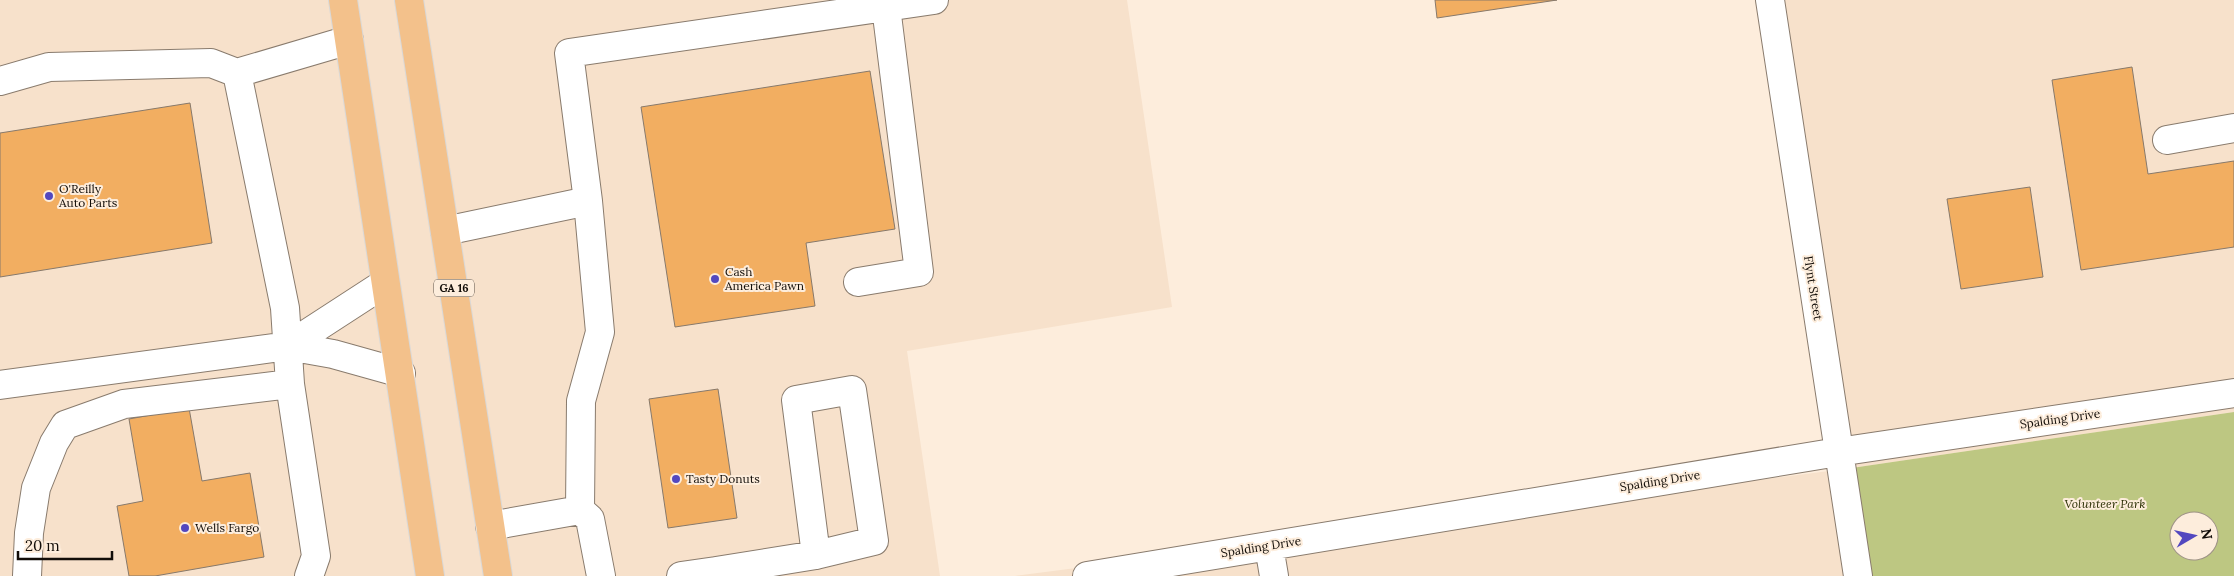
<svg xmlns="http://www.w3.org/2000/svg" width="2234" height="576" font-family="Lora,serif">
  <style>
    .built { fill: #f7e1cb }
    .green { fill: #bdc782; fill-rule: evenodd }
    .building { fill: #f2ae61; stroke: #87796b }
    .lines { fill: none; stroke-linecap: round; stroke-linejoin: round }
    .minor-casing { stroke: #897b6d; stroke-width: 30 }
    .major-casing { stroke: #d9d8d7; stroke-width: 30 }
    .minor { stroke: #fff; stroke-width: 28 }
    .major { stroke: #f3c18b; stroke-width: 28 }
    .poi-dot { fill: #5348bf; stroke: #fdeddc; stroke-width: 2 }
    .labels { text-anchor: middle; stroke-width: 4; stroke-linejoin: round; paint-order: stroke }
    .shield { fill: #fdeddc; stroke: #585048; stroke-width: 1 }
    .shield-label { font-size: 11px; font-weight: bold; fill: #120d08 }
    .poi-label { font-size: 12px; fill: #120d08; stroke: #fdeddc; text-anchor: start }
    .street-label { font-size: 12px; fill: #120d08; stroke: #fdeddc }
    .park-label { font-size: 12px; font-style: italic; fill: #2e3207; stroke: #fdeddc }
  </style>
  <rect width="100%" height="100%" fill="#fdeddc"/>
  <path class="built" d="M0 0H1127L1172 307 907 351 940 576H0Z
    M1769 0H2234V412L1838 470 1856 576H1015L1837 470Z"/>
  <path class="green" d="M2234 412V576H1856L1838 470ZM2179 521H2209V551H2179Z"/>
  <path class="building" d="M1435 0H1557L1437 18Z
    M2132 67 2148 174 2234 161V247L2081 270 2052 80Z
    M870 71 895 229 806 243 815 306 675 327 641 107Z
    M190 103 212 243 0 277V133Z
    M2030 187 2043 277 1961 289 1947 199Z
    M718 389 737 518 668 528 649 399Z
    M189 408 202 481 250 473 264 557 155 576H129L117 506 143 501 129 419Z"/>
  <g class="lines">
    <g class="minor-casing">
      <path id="minor" d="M1770 0 1858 576
        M237 73 349 40
        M0 81 49 67 211 63 237 73 285 308 290 384
        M2167 140 2234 128
        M445 231 588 201
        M858 282 919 272 886 7
        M385 283 288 346 333 354 401 373
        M0 385 288 346
        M580 510 581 401 600 332 588 201 569 53 934 0
        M490 526 580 510 590 519 601 576
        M1269 546 1274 576
        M716 571 816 555 874 541 852 390 796 400 816 555
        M27 576 29 533 36 488 54 443 65 425 124 404 290 384 316 556 309 576
        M681 576 716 571V576
        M1087 576 1838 452 2234 393"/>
    </g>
    <g class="major-casing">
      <path id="major" d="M343 0 430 576
        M409 0 498 576"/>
    </g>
    <use href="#minor" class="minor"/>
    <use href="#major" class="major"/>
  </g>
  <g class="poi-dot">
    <circle cx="49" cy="196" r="5"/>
    <circle cx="715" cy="279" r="5"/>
    <circle cx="676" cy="479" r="5"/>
    <circle cx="185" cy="528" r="5"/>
  </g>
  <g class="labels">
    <rect class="shield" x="434" y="279.5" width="40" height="17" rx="4"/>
    <g class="shield-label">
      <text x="454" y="292">GA 16</text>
    </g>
    <g class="poi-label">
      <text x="59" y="193">O'Reilly<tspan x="59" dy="14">Auto Parts</tspan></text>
      <text x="725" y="276">Cash<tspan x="725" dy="14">America Pawn</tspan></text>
      <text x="686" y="483">Tasty Donuts</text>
      <text x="195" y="532">Wells Fargo</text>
    </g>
    <g class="street-label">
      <text transform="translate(1813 288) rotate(81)" y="4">Flynt Street</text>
      <text transform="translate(2060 419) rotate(-8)" y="4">Spalding Drive</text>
      <text transform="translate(1660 481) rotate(-9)" y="4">Spalding Drive</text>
      <text transform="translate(1261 547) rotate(-9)" y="4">Spalding Drive</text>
    </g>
    <g class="park-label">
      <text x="2105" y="508">Volunteer Park</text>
    </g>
  </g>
  <g transform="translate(2194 536) rotate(81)"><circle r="24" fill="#fdeddc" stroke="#9f9387"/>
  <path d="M0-4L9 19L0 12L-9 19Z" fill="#5348bf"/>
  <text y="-8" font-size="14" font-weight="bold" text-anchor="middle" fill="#120d08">N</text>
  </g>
  <path d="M18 551v8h94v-8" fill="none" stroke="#120d08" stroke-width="2.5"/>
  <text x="25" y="551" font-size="15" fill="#120d08" stroke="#fdeddc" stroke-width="4" paint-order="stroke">20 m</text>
</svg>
